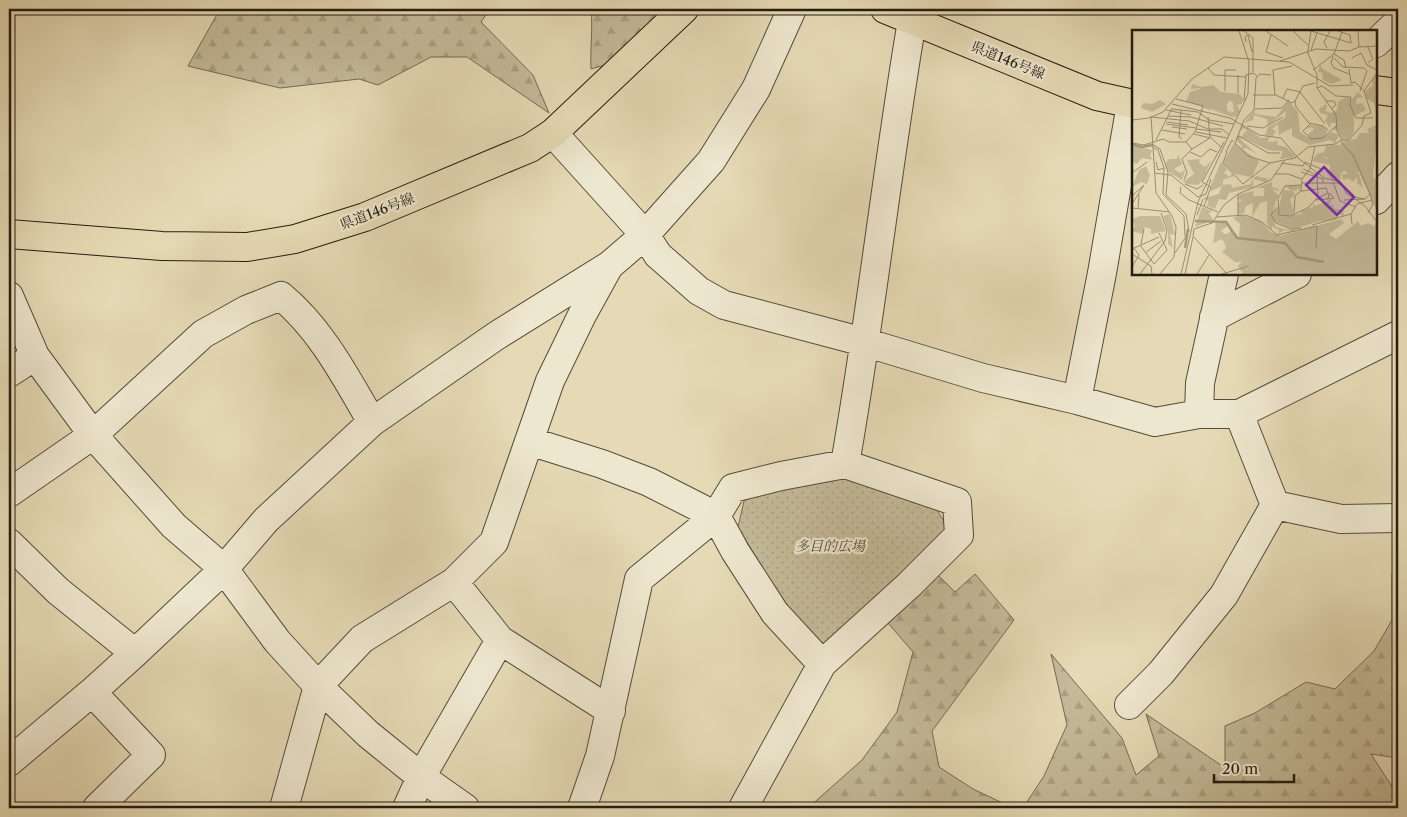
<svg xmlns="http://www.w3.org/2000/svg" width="1407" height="817" font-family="'Libre Caslon Text','Noto Serif JP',serif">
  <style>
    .forest { fill: url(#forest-firs); stroke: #746b55 }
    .park { fill: url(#park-dots); stroke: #746b55 }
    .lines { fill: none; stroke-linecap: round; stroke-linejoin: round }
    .minor-casing { stroke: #554c3a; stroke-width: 30 }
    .major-casing { stroke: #251c11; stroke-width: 30 }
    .minor { stroke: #eee7cf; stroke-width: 28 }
    .major { stroke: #e5dab5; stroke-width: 28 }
    .labels { text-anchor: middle; stroke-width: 4.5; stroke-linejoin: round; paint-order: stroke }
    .street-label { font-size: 14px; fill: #251c11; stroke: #eee7cf }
    .park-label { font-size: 14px; font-style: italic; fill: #554b3a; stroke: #eee7cf }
    .inset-river { fill: none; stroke: #a4997d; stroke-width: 2.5 }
    .inset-road { fill: none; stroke: #988e73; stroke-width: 1 }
    .view { fill: #7b2cbf; fill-opacity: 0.15; stroke: #7b2cbf; stroke-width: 2.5 }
    .inset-edge { fill: none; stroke: #251c11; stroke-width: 2.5 }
  </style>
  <defs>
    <pattern id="forest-firs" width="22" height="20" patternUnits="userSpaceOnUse" patternTransform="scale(1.25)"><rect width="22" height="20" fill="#c4ba99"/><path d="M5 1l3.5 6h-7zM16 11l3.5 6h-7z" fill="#a89f83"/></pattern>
    <pattern id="park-dots" width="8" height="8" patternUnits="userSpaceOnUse" patternTransform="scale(1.25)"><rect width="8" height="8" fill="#c4ba99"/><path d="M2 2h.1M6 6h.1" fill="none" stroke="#a89f83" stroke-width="1.8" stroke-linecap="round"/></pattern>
  </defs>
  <rect width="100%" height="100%" fill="#e5dab5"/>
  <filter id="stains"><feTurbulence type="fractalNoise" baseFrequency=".004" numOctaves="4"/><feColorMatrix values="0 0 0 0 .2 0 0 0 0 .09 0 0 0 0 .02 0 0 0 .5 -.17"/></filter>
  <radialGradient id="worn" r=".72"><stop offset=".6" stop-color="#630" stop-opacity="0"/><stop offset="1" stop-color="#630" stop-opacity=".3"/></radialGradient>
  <path class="forest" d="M220 9H490L481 22 533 75 549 113 467 57H431L378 85 359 79 280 88 188 66Z
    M591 9H662L642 33 609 64 591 69C590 49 593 29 591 9Z
    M975 574 1014 620 932 731 939 767 973 789 1013 808H808L862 760 897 712 913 652 888 623 938 575 955 592Z
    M1392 574H1398V758L1371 754 1398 796V808H1023L1044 776 1067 725 1051 654 1122 738 1136 775 1159 756 1146 714 1225 768V726L1255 713 1306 682 1335 689 1374 651 1392 620Z"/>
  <path class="park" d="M837 474 934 506 950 530 823 650 782 602 738 527 744 501 774 488Z"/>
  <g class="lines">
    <g class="minor-casing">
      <path id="minor" d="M1376 43 1398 22
        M553 133 645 235 658 255 699 291 724 305 864 342 983 378 1077 400 1155 422 1199 414H1239L1398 335
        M1376 200 1398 176
        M9 296 35 356 93 435 174 526 224 569 277 641 318 686 368 734 421 777 465 808
        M1214 317 1297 274
        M9 373 35 356
        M1077 400 1102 273 1131 104
        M1199 414 1200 383 1224 274
        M529 441 602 464 649 482 716 516 639 579 600 756 582 808
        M845 464C871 317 887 168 912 21
        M9 493 93 435 203 334 246 310 281 296C322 330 346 378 372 422
        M1275 505 1341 519 1398 518
        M9 543 58 591 135 653
        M454 582 500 640 611 711
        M92 692 151 755 97 808
        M1129 705 1161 673 1224 595 1275 505 1239 414
        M9 762 92 692 135 653 224 569 266 520 372 422 496 336 610 265 645 235 711 161 756 89 792 9
        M284 808 318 686 362 639 454 582 494 542 550 381 582 315 609 266
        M407 808 421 777 500 640
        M743 808 822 664 775 613 735 551 716 516 733 488 781 476 845 464 957 502 959 535 909 585 822 664"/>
    </g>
    <g class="major-casing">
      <path id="major" d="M885 9 1097 96 1133 104
        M1376 90 1398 93
        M9 234 162 246 247 247 295 239 365 217 530 148 553 133 684 9"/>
    </g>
    <use href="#minor" class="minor"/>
    <use href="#major" class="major"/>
  </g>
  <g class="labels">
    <g class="street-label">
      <text transform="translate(1008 60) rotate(22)" y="5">県道146号線</text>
      <text transform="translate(377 211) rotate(-21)" y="5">県道146号線</text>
    </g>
    <g class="park-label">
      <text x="830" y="551">多目的広場</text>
    </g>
  </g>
  <g transform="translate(1132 30)">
    <rect width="245" height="245" fill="#e5dab5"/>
    <path d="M234 104 245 107 241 147 245 150V181L227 142 217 144 191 125 198 115H209L211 111 217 114Z" fill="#c4ba99"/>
    <path d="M188 35 191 39 210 50 199 54 191 50 190 43 186 42ZM245 44V84L242 73 234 68 233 62 241 55 239 50ZM60 54 69 57 81 55 89 62 108 64 111 69 110 74 105 75 108 81 104 87 99 84V81L102 83 101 73 98 70 95 74V80L103 88 79 79 68 58 59 59ZM226 62 231 67 225 68 224 74 230 73 234 80 222 86V102L217 109H211L205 100H200L206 93H199L198 98 193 91 196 85 188 83 187 79 193 75 192 70 195 77 193 81 199 83 205 80 206 72 214 67 220 69ZM28 70 34 74 20 82 9 78 11 73 20 74ZM157 71 166 82 168 102 177 108 176 104 182 100 180 97 174 99 178 95 191 96 195 101 193 106 200 102 207 105 203 113 198 110 178 115 160 106V98L147 105 146 94 140 99 144 101 141 106 133 105 136 97 153 88 154 81 136 96 135 89 122 85 121 90 112 93 123 80V84L144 87ZM110 95 129 108 138 107 135 112 146 111 145 115 154 117 164 127 148 129 151 121 136 120 109 107 115 100 111 98 107 103 109 110 125 124 114 118 109 119 110 116 104 110ZM245 95V107L235 106 217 115 212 111 224 109 228 103H237L235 99ZM102 113 127 131 120 147 103 144 91 133ZM195 114 198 118 192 128 196 129 200 124 207 128 206 135 227 144 231 158 225 153V147L221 152 216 148 211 150 210 144H216L213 140 209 143 208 151H203L208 150 204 147 201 151 194 142 198 141V135L180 131 185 124 192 122ZM95 117 89 132 95 139 92 143 98 147 100 143 102 146 91 150V155L99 154 100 158 119 154 120 150 124 146 137 149 133 152 121 149V157L97 163 94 170 87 169 83 179 75 176 76 171 71 168 87 164 90 156 79 161V155ZM46 125 50 134 42 139 48 143 53 140 50 150 35 141 33 134 37 129H45ZM68 129 67 133 73 137 80 130 70 151 66 155 55 154 51 152 62 144 55 130ZM140 152V157L146 159 147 161 140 159 146 165 141 181 147 177 151 160 159 161 154 156H168V161L164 157 165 161 160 160 163 165 158 169 162 184 156 186 170 184 169 181 181 177V173L183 176 200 169 197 176 201 174 202 179 211 180 212 187 206 183 204 190 187 191 162 199 142 191 143 196 150 199 165 200 162 202 152 200 146 204 147 200 140 196 139 201 135 193V171L128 173 120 187 121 173 114 176 112 183 106 185V172L110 170 105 169 108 164 122 161 121 166H132V158H123ZM70 177 81 181 77 183 81 190 63 197ZM38 184 43 205 38 204 41 218 36 214V200L31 186ZM84 192 98 194 89 201 94 205 95 214 89 209 81 214Z" fill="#c4ba99"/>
    <path d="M0 115 20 120 18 126 21 130 10 128 5 134 0 132ZM14 136 18 145 15 154 9 152 0 157 7 140Z" fill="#c4ba99"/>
    <path d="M70 58H78L89 66 78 80 54 71 58 62ZM110 185 129 191 138 202 149 206 209 189 212 193 197 204 204 209 226 191 229 196 236 193 242 196 244 192 245 244H111L106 236 110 232H103L90 222 94 218 90 206 98 202V196L107 208 108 194 101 188ZM8 186H28L34 201 19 204V199L13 197 10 204 0 201 3 196 0 189Z" fill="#c4ba99"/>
    <path class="inset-river" d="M0 114 9 117 21 115M63 191 94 192 105 208 153 213 165 227 192 232M53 218 56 199"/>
    <path class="inset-road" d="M112 1 121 8V42M134 1 156 16M161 1 176 15M179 1 219 13 218 5 206 1M226 1 227 17M139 5 134 22 151 28M114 12 113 7 116 5 120 22M236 17 241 29 236 33M195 18 192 12 198 1M179 20 185 3M176 21 179 1M202 24 212 30 214 38M201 26 199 33 202 38 217 44M202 28 211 37 232 38M220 28 229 23 235 35 245 40M148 31 184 19 217 21 227 17 245 16M76 38 82 45 114 47M217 39 219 53 223 52 232 61M181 40 202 24 210 2M106 45V63M183 53 171 56 163 71 164 77 177 93 191 96 196 100M185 58 190 56 204 66 219 67 218 75 224 88H241M93 61V40H104M228 61 235 41 232 38M232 61 245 43M121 65H144L160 73 163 71M143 65 141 40 160 36M151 68 155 59 168 62 193 94M44 69 71 76 63 102 54 112M112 71 114 45 121 43 125 46M194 71H202L204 75 199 79M40 74 98 88 127 105 149 108 166 128 192 148 209 152 214 163 233 176 245 192M40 79 66 82 77 90 102 94M123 79 150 78 157 70M34 80 59 85M49 80 47 107 50 109M19 86 24 163 40 186 44 197 42 227 28 244M36 86 59 87 91 96M19 87 57 91 76 99H90L97 105M76 87 78 107 89 117M0 90 17 88 31 82 60 49 92 27 157 32 198 56 221 55M35 92 56 95M34 94 64 98M178 94 171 101 179 109 191 108 205 95M115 96 131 98 151 87M40 97 55 99M64 99 89 102M30 100 53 104M64 102 95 108M62 104 78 108M104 109 107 106 136 123H148M24 110 40 78M210 110H217L230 95 232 86 239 83 232 61M209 112 221 125 238 164 241 174 236 183M0 113 12 115 31 109 37 112H54L60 119 50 129 55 143 52 150M103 113 112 90 122 80 124 48 128 44 139 45M103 113 116 126 138 133M20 114 28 119 36 142 34 165 54 184 57 202M21 117 26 120 32 138 26 140 24 132M60 119 78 108M58 122 69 127 78 119 85 122M94 122 100 110 102 112M95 122 91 133 111 154 138 133 152 130M149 133 171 136 173 132 189 139M32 138 31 164 52 186 53 206M171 139 185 145M169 142 191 149V154M0 143 15 132M22 143 39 145 66 167 74 164 79 149M143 144H156L170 149M201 152 208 171 224 177M169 153H210M53 154 65 159 71 155M169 155 153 156 146 168 147 185 159 186 177 177 184 169 196 163 194 158M49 157 48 163 57 170 86 182M169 161 194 158M106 164V186M0 166 12 155 0 174M220 167 233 169 238 164M186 168 185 145 192 136M183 170 196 169 197 163 202 168 196 169M212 170 233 169M72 176 79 157 70 152 92 112M145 177 139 185 144 193 160 199 169 198M0 178 38 182M6 179 7 164M162 183 163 166 169 161 170 149 178 139 183 116M65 185 71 169M84 187 114 185 130 192 145 205 185 196 184 218M220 194 219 184 225 174 240 170M180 195 219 184M9 214 12 199M8 215 22 234 35 220 27 203M0 219 27 207M13 223 29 211M43 223 55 205M0 224 19 236 20 244M0 237 7 225 2 218M8 244 33 211 35 200 29 183M49 244 66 172 116 64 117 32 107 1M53 244 61 207M65 244 77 225M90 244 117 236M95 244 61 206 62 199 80 193 92 175 106 164 139 150 153 130 163 128 176 117 203 114 210 110 205 101 204 85 185 58V45L175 21"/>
    <path class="view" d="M192 137 222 167 205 185 174 155Z"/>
    <rect width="245" height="245" class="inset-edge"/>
  </g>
  <rect width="1407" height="817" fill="none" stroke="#e5dab5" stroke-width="30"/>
  <rect x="10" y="10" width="1387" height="797" fill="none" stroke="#251c11" stroke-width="2.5"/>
  <rect x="15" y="15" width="1377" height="787" fill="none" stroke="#251c11"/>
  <path d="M1214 774v8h80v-8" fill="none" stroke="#251c11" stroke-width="2.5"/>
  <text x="1222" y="774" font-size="15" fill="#251c11" stroke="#eee7cf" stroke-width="4" paint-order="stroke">20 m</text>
  <rect width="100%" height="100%" filter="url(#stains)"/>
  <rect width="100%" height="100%" fill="url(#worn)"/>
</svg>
